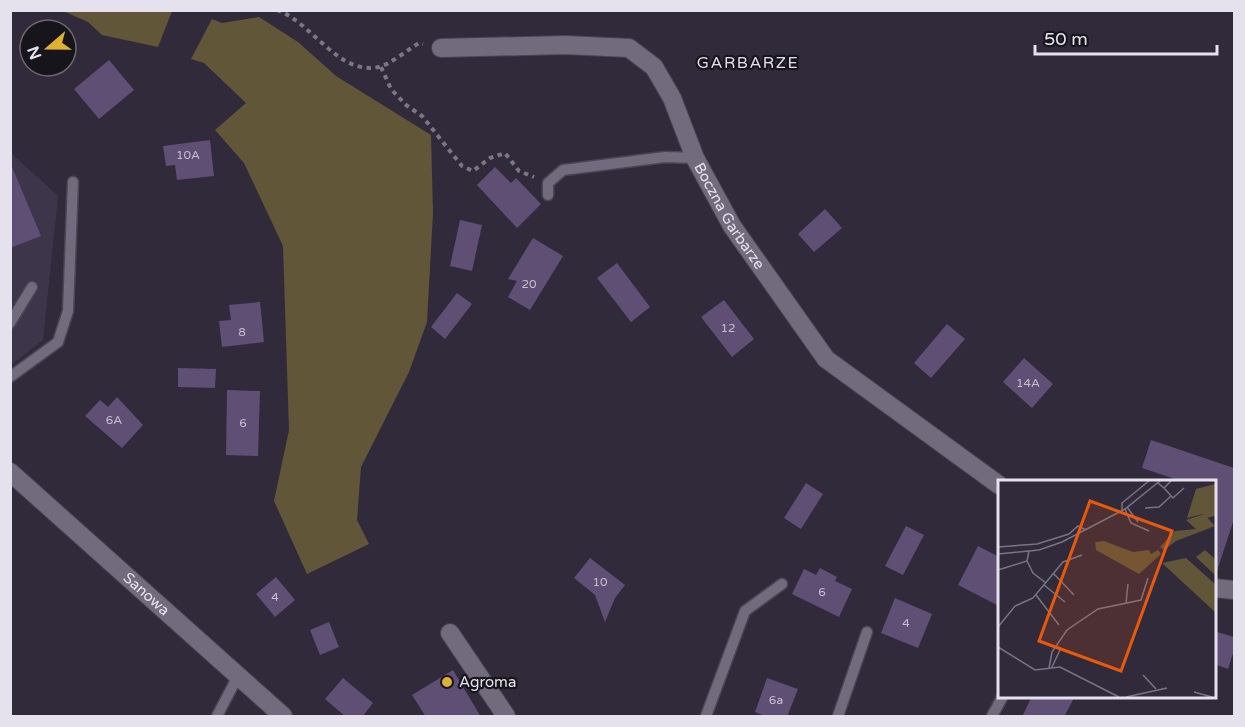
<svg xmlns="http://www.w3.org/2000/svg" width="1245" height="727" font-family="'Varela Round',sans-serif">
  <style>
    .built { fill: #3d354a }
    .green { fill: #625639 }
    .building { fill: #5f4f75 }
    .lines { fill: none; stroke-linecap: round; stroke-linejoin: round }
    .service-casing { stroke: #4a4552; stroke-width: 13 }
    .minor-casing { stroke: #4a4552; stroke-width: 20 }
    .secondary-casing { stroke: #4a4552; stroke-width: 20 }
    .path { stroke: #7b7584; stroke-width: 4; stroke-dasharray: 4.5 4.5; stroke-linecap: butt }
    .service { stroke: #726b7e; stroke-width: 10 }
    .minor { stroke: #726b7e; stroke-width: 18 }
    .secondary { stroke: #726b7e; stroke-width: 18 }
    .poi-dot { fill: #dfb034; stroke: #17151c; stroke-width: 2 }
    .labels { text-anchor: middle; stroke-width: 4.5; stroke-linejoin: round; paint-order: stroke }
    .number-label { font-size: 12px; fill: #c4bdcf }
    .street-label { font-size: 15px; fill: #e6e2ed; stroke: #17151c }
    .poi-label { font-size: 15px; fill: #e6e2ed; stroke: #17151c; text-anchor: start }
    .neighbourhood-label { font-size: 16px; letter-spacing: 1.5px; fill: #e4dcf1; stroke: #17151c }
    .inset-road { fill: none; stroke: #797482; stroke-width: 1.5 }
    .view { fill: #e8590c; fill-opacity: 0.15; stroke: #e8590c; stroke-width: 3 }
    .inset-edge { fill: none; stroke: #e6e2ed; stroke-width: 3 }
  </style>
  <rect width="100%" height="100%" fill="#312a3b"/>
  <path class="built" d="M11 153 58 196 43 340 11 365Z"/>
  <path class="green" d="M63 11 172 10V11L158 47 102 35 88 22Z
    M259 17 298 42 336 76 431 135 433 213 427 322 409 372 361 467 357 520 369 544 307 574 274 501 289 430 283 246 244 163 215 130 246 103 204 63 191 59 212 19 222 23Z"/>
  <path class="building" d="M109 60 134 90 99 119 74 89Z
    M210 140 214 176 177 180 175 165 166 166 163 146Z
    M10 162 41 236 10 248Z
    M495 167 511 183 516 178 541 204 517 228 477 185Z
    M825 209 842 228 814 252 798 234Z
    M460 220 482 225 472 271 450 266Z
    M533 238 563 256 530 310 508 297 517 281 508 279Z
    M617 263 650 307 631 322 597 278Z
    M457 293 472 304 445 339 431 327Z
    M724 300 754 339 732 357 701 317Z
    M260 302 264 342 222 347 219 321 231 320 229 305Z
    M947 324 965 339 931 378 914 363Z
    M1024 358 1053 384 1032 408 1003 382Z
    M178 368 216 369 215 388 178 387Z
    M227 390 260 391 258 456 226 455Z
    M117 397 143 425 122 448 85 416 100 400 108 407Z
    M1151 440 1234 468V519L1217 571 1214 570V481H1181L1142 468Z
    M806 483 823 494 801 529 784 518Z
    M906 526 924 535 903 575 885 566Z
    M978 546 999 557V606L958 585Z
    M590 558 625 585 615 598 605 622 595 595 574 578Z
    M820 568 837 577 835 581 852 589 839 617 792 594 804 569 816 575Z
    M276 577 295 600 275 617 256 594Z
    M895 598 932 614 918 648 881 633Z
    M329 622 339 647 320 655 310 630Z
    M1214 631 1234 637V650L1228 669 1214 664Z
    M453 670 481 717H426L412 695Z
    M343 678 373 703 362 717H346L325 699Z
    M767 678 798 689 787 717H767L755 712Z
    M1032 696H1075L1064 717H1022Z"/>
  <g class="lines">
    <g class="service-casing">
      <path id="service" d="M548 195V183L563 170 665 157 695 158
        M10 323 32 287
        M10 377 58 342 68 311 73 182
        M217 716 238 676
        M706 716 745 611 782 584
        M838 716 867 632
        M992 716 1003 696"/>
    </g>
    <g class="minor-casing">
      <g id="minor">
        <path id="s1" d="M441 48 565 45 629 48 654 67 672 98 695 158 732 226 826 359 999 485"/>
        <path d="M1214 588 1234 590"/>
        <path d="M450 633 506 716"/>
      </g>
    </g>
    <g class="secondary-casing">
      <g id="secondary">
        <path id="s2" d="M10 472 283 716"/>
      </g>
    </g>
    <path class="path" d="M277 10C312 22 338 76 379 67 389 65 409 49 419 43L423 44
      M381 67 391 89 406 105 422 116 462 166 473 171 490 158 505 153 519 171 534 177"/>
    <use href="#service" class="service"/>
    <use href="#minor" class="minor"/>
    <use href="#secondary" class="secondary"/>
  </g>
  <circle class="poi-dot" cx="447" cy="682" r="6"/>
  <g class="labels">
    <g class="number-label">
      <text x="188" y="159">10A</text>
      <text x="529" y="288">20</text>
      <text x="728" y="332">12</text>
      <text x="242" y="336">8</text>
      <text x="1028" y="387">14A</text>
      <text x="114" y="424">6A</text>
      <text x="243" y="427">6</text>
      <text x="600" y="586">10</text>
      <text x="822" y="596">6</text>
      <text x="275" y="601">4</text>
      <text x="906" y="627">4</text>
      <text x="776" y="704">6a</text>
    </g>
    <g class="street-label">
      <text dy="5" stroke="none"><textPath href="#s1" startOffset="387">Boczna Garbarze</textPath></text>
      <text dy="5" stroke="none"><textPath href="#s2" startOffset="183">Sanowa</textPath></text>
    </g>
    <g class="poi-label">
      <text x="459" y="687">Agroma</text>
    </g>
    <g class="neighbourhood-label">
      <text x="748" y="68">GARBARZE</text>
    </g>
  </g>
  <g transform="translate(998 480)">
    <rect width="218" height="218" fill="#312a3b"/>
    <path d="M206 34 217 46 178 61 166 70 162 67 177 51 198 49 188 40ZM106 61 135 72 151 70 153 74 160 70 163 74 141 94 98 70 97 62ZM207 70 217 79V95L198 77ZM188 78 217 104V132L164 83Z" fill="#625639"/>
    <path d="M217 4V36L208 38 205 34 189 38 198 9Z" fill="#625639"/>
    <path class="inset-road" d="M160 3 166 8 174 0M166 8 175 18 186 8M129 27 140 42M147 28 161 27 173 16M127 29 133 43 151 51M124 31V23L152 0M0 67 39 64 71 54 80 46 88 50M0 74 41 70 64 62 127 29 163 0M29 81 35 93 48 103M0 90 29 81 31 71M56 94 76 115M46 105 67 122M38 115 61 145M128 123 130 104M0 147 17 126 35 118 65 82 84 75M0 167 37 190 62 187 121 217M54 187 62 170M51 188 54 172 69 150 100 129 143 120 150 98M145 195 158 209M196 212 214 217M128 217 169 208"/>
    <path class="view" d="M92 21 174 51 123 191 41 161Z"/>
    <rect width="218" height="218" class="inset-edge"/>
  </g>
  <rect width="1245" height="727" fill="none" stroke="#e6e2ed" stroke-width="24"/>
  <g transform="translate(48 48) rotate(250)"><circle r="28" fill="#17151c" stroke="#6a6770" stroke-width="1.5"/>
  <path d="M0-4.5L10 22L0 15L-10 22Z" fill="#dfb034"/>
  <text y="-9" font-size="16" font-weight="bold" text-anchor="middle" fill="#e6e2ed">N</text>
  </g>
  <path d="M1035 45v9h182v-9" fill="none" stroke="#e6e2ed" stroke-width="3"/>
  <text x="1044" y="45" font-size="18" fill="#e6e2ed" stroke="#17151c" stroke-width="4.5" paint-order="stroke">50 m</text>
</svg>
